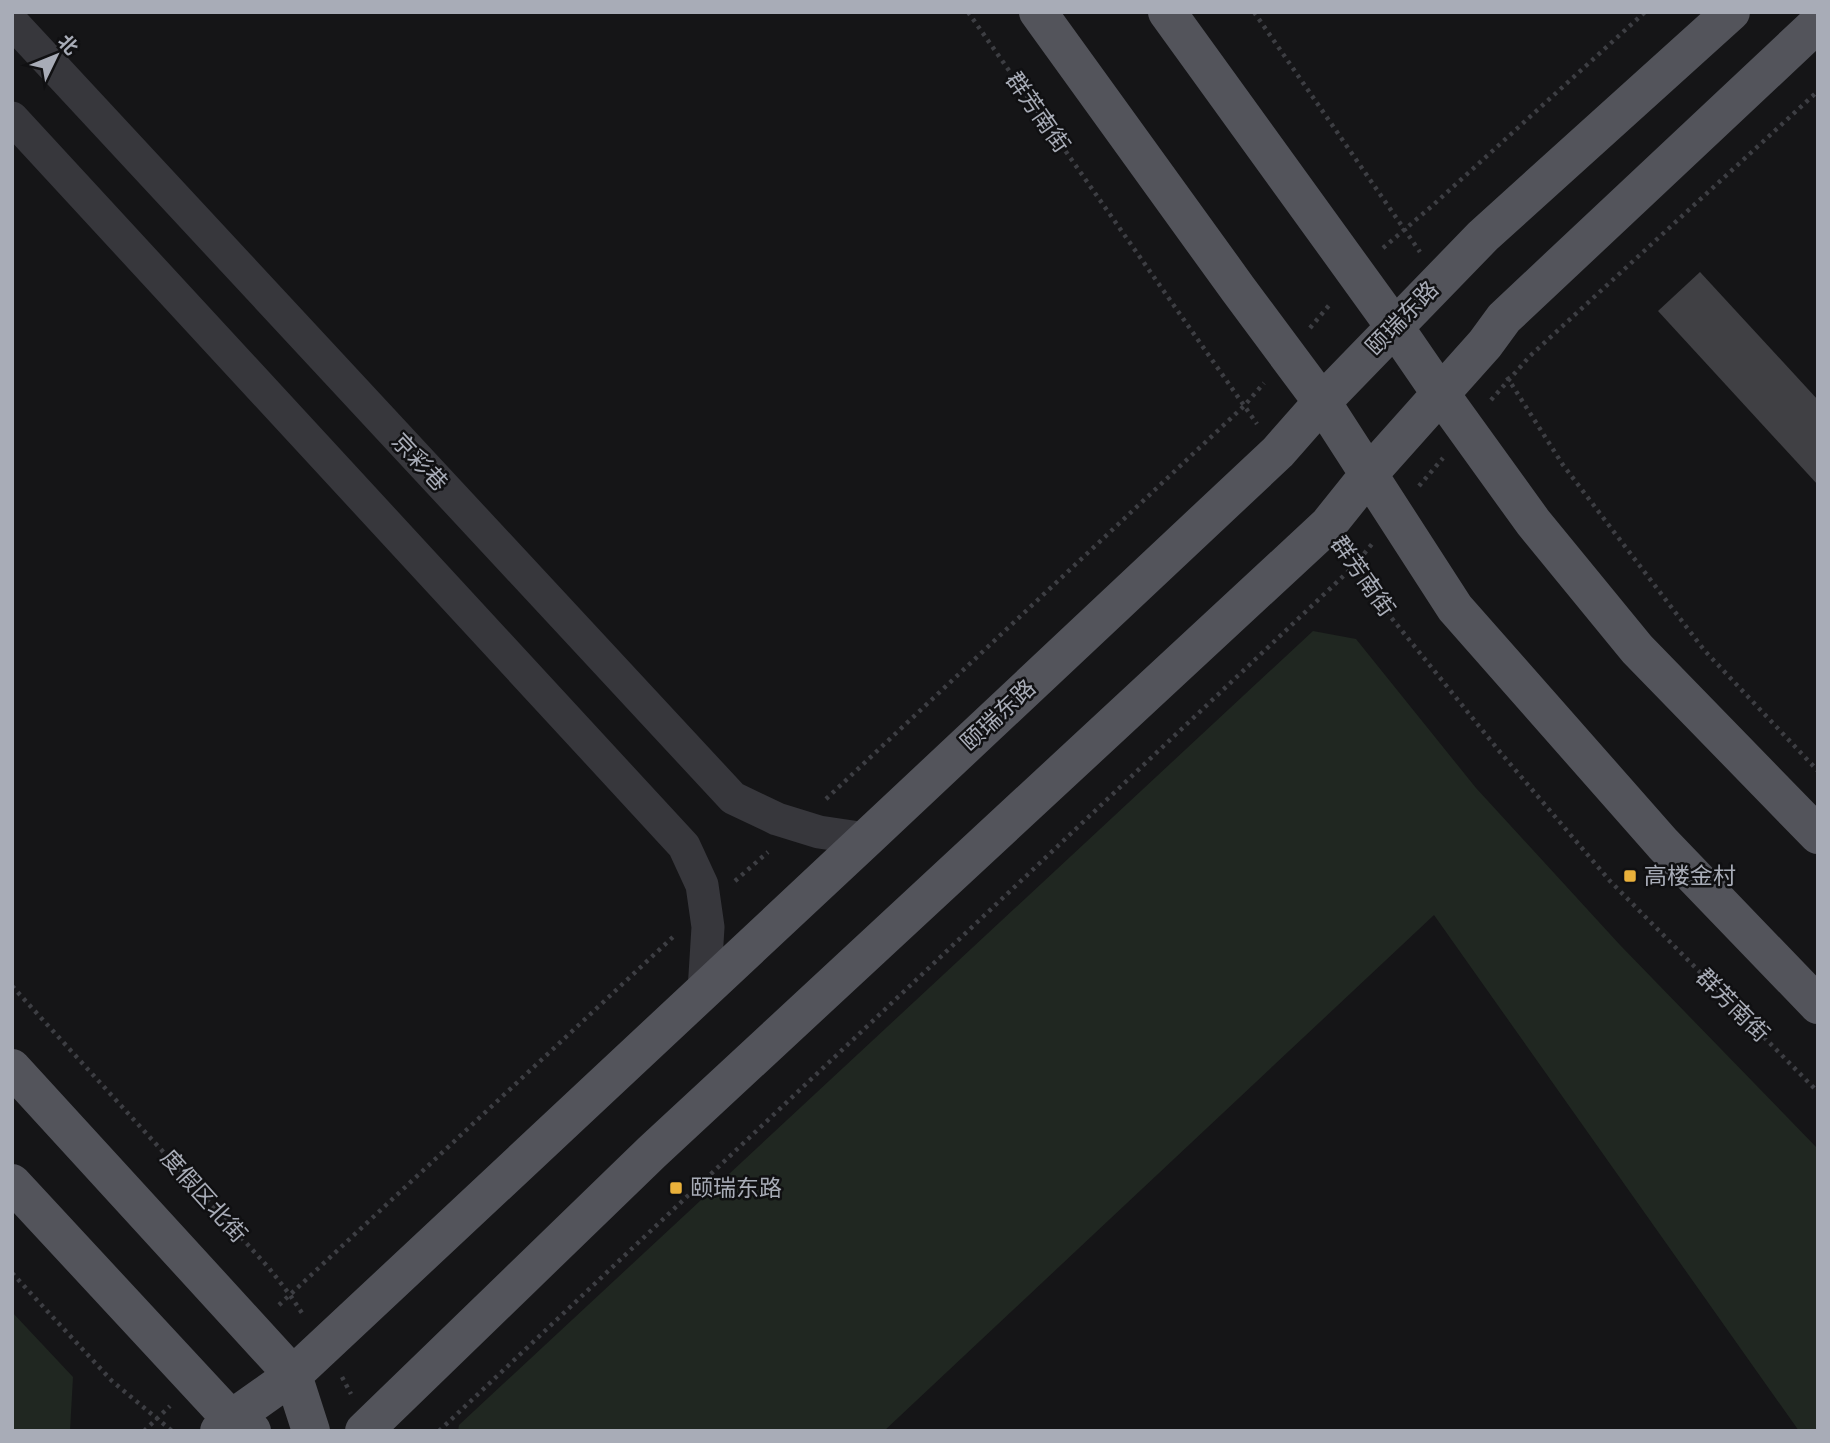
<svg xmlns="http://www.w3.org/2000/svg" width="1830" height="1443" font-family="Overpass,'Noto Sans SC',sans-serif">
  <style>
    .green { fill: #202721 }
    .building { fill: #404044 }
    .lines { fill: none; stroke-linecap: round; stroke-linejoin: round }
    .path { stroke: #3d3e43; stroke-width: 4.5; stroke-dasharray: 3.5 5; stroke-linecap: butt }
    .minor { stroke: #37373c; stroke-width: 33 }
    .major { stroke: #53545b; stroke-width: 38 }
    .poi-dot { fill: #eab13b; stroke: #101012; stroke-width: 2.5 }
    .labels { text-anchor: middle; stroke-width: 5; stroke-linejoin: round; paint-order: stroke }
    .street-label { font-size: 23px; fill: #a8acb7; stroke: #101012 }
    .poi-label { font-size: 23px; fill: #a8acb7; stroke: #101012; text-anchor: start }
  </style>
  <rect width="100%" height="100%" fill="#151517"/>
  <path class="green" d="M1313 631 1356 639 1476 788 1620 945 1818 1149V1431H1799L1434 915 884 1431H458L459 1425Z
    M12 1312 73 1377 70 1431H12Z"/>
  <path class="building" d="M1700 272 1818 400V485L1658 311Z"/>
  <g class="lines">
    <path class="path" d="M968 12 1257 424
      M1254 12 1420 252
      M1383 248 1432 206 1645 12
      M1310 328 1331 303
      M1507 377 1563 465 1704 650 1818 771
      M1491 400 1530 356 1818 91
      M1419 486 1443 458
      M1347 556 1377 600 1500 752 1610 881 1818 1092
      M826 799 1244 406 1264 383
      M735 881 768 852
      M12 986 269 1268 290 1295 304 1316
      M12 1273 112 1381 172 1431
      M279 1305 674 936
      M342 1377 351 1394
      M144 1431 170 1406
      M439 1431 1354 566 1372 544"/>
    <path class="minor" d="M12 22 733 798 777 819 819 832 866 839
      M12 118 684 846 702 885 708 927 704 991"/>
    <path class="major" d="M1038 12 1238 289 1322 402 1455 608 1663 844 1818 1005
      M1167 12 1394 326 1440 393 1533 522 1637 649 1818 835
      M12 1068 293 1375 311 1431
      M12 1183 231 1419 252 1431
      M219 1431 231 1419 293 1375 866 839 1278 452 1322 402 1483 236 1731 12
      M364 1431 652 1152 1328 525 1368 475 1485 344 1504 318 1818 23"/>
  </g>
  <g class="poi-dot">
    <rect x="1623" y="869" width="14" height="14" rx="3.5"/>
    <rect x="669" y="1181" width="14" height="14" rx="3.5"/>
  </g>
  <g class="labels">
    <g class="street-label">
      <text transform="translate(1038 112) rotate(55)" y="8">群芳南街</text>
      <text transform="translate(1402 318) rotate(-46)" y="8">颐瑞东路</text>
      <text transform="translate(420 462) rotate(47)" y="8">京彩巷</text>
      <text transform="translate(1363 576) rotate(55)" y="8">群芳南街</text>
      <text transform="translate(998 715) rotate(-43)" y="8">颐瑞东路</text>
      <text transform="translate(1733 1005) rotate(45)" y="8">群芳南街</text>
      <text transform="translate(204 1196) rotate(48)" y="8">度假区北街</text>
    </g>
    <g class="poi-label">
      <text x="1644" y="884">高楼金村</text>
      <text x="690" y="1196">颐瑞东路</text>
    </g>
  </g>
  <rect width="1830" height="1443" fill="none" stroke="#a8acb7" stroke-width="28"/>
  <g transform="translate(56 56) rotate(47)" stroke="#101012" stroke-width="5" paint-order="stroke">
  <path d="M0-5L12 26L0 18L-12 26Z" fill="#a8acb7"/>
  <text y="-10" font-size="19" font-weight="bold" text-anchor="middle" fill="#a8acb7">北</text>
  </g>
</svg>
